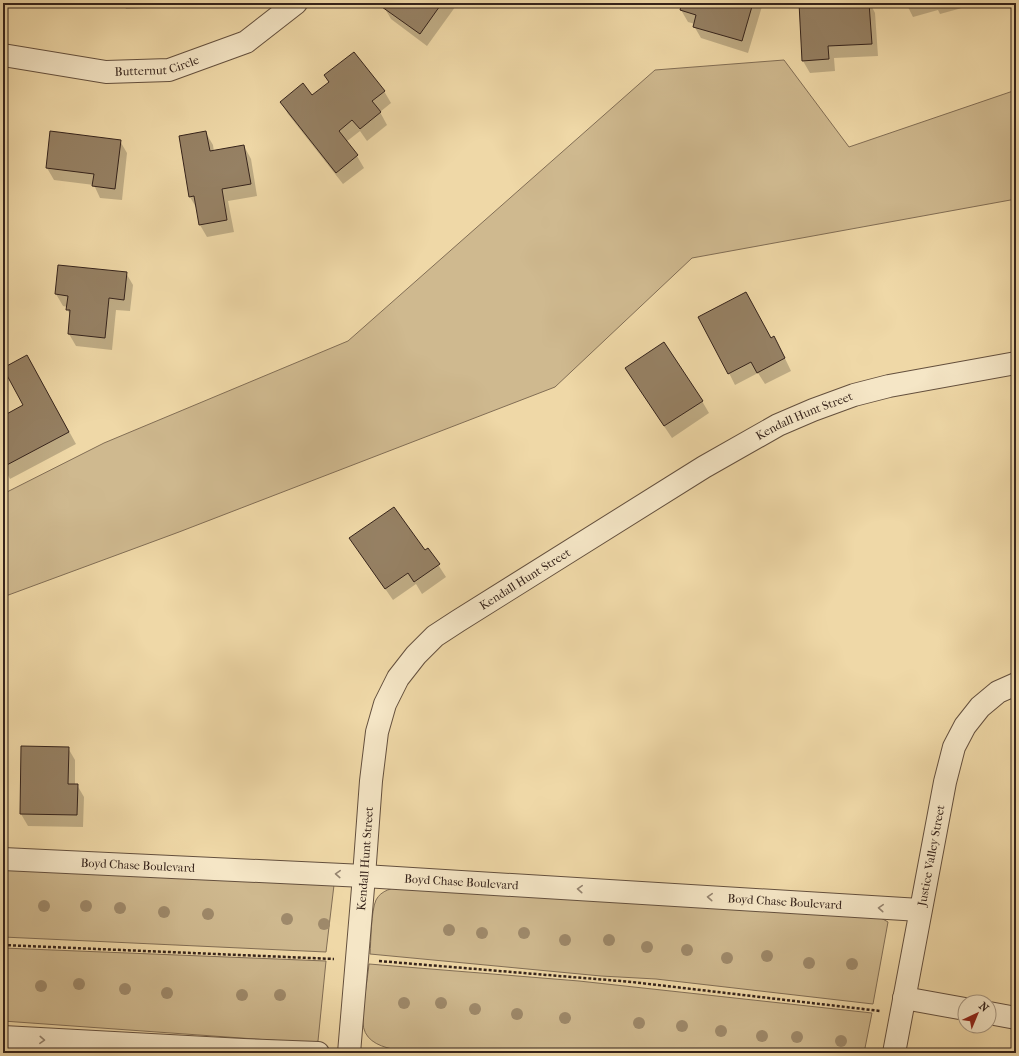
<svg xmlns="http://www.w3.org/2000/svg" width="1019" height="1056" font-family="'IM FELL French Canon',serif">
  <style>
    .green { fill: #cfb98f; stroke: #826e55 }
    .shadow { fill: #0003 }
    .building { fill: #968164; stroke: #35231b }
    .lines { fill: none; stroke-linecap: round; stroke-linejoin: round }
    .street-casing { stroke: #64503e; stroke-width: 24 }
    .path { stroke: #35231b; stroke-width: 2.5; stroke-dasharray: 3 2; stroke-linecap: butt }
    .street { stroke: #f5e6c6; stroke-width: 22 }
    .tree { fill: #9e896a }
    .oneway { stroke: #958470 }
    .labels { text-anchor: middle; stroke-width: 3.5; stroke-linejoin: round; paint-order: stroke }
    .street-label { font-size: 12px; fill: #35231b; stroke: #f5e6c6 }
  </style>
  <rect width="100%" height="100%" fill="#efd8a7"/>
  <filter id="stains"><feTurbulence type="fractalNoise" baseFrequency=".005" numOctaves="4"/><feColorMatrix values="0 0 0 0 .2 0 0 0 0 .09 0 0 0 0 .02 0 0 0 .5 -.17"/></filter>
  <radialGradient id="worn" r=".72"><stop offset=".6" stop-color="#630" stop-opacity="0"/><stop offset="1" stop-color="#630" stop-opacity=".3"/></radialGradient>
  <path class="green" d="M784 60 849 147 1016 90V199L692 258 555 387 179 532 3 597V494L104 443 348 341 655 70Z
    M3 868 334 885 326 952 3 937Z
    M403 886 881 918 888 922 873 1004 656 979 601 976 370 954C371 941 371 911 376 900 381 890 393 888 403 886Z
    M3 948 326 961 318 1041 311 1043 3 1021Z
    M369 964 579 981 872 1013 864 1053H440C417 1051 363 1055 363 1022 363 1003 367 983 369 964Z"/>
  <path class="shadow" d="M123 3H197V5L126 9Z
    M387 3H458L427 46 391 19 384 7Z
    M683 3H763L748 53 701 38 694 26 695 24 688 22 681 10Z
    M825 3H870L875 13 878 56 834 58 835 71 810 73 803 61Z
    M906 3H980L940 14 938 10 913 17Z
    M325 76 384 91 391 103 380 112 387 125 367 141 360 131 346 142 357 156 364 168 343 184 288 114 281 102 312 96 329 83Z
    M206 133 213 145 214 152 244 146 251 159 257 196 228 201 234 232 207 237 200 225 197 209 190 197Z
    M120 141 127 153 122 200 100 198 94 185 54 180 47 168Z
    M126 273 133 285 130 311 116 310 112 350 76 346 69 334 71 316 67 309V307L63 306 56 294Z
    M771 339 781 350 791 371 765 384 758 373 735 385 729 373Z
    M34 368 76 444 10 479 3 466V417L25 405Z
    M633 380 702 401 709 413 672 438Z
    M428 549 446 577 422 594 416 584 393 600 358 550 424 552Z
    M68 748 75 760V785H77L84 797 83 827 28 826 21 814Z"/>
  <path class="building" d="M385 3H442L420 34 382 7Z
    M682 3H753L742 41 693 27 696 15 680 10Z
    M799 3H869L872 44 828 46 829 59 802 61Z
    M354 52 385 91 372 101 381 112 360 129 352 120 339 131 358 155 336 173 280 102 303 83 312 95 329 82 324 75Z
    M50 131 121 140 115 189 92 186 94 174 46 168Z
    M206 131 210 151 244 145 251 184 222 189 227 220 199 225 194 196 189 197 179 136Z
    M58 265 127 272 124 300 109 298 105 338 68 334 70 310H66L68 296 55 294Z
    M746 292 771 338 774 336 785 358 757 373 751 362 728 374 698 317Z
    M664 342 703 401 664 426 625 368Z
    M27 355 69 432 3 467V416L23 405 3 368Z
    M394 507 425 550 428 548 440 564 414 582 408 573 385 589 349 538Z
    M21 746 69 747 68 784H78L77 815 20 814Z"/>
  <g class="lines">
    <g class="street-casing">
      <g id="street">
        <path id="s1" d="M3 55 106 72 169 70 246 42 296 3"/>
        <path id="s2" d="M3 859 364 876 920 910"/>
        <path d="M904 998 965 1009"/>
        <path d="M989 1013 1016 1018"/>
        <path d="M3 1037 243 1050 318 1053"/>
        <path id="s3" d="M349 1053 364 876 371 781 377 732 385 704 398 678 416 655 435 636 458 621 704 467 778 425 813 410 854 395 889 386 1016 363"/>
        <path id="s4" d="M894 1053 945 782 954 747 965 726 980 707 998 692 1016 684"/>
      </g>
    </g>
    <path class="path" d="M3 945 334 959
      M379 961 632 982 880 1011"/>
    <use href="#street" class="street"/>
  </g>
  <g class="tree">
    <circle cx="44" cy="906" r="6"/>
    <circle cx="86" cy="906" r="6"/>
    <circle cx="120" cy="908" r="6"/>
    <circle cx="164" cy="912" r="6"/>
    <circle cx="208" cy="914" r="6"/>
    <circle cx="287" cy="919" r="6"/>
    <circle cx="324" cy="924" r="6"/>
    <circle cx="449" cy="930" r="6"/>
    <circle cx="482" cy="933" r="6"/>
    <circle cx="524" cy="933" r="6"/>
    <circle cx="565" cy="940" r="6"/>
    <circle cx="609" cy="940" r="6"/>
    <circle cx="647" cy="947" r="6"/>
    <circle cx="687" cy="950" r="6"/>
    <circle cx="767" cy="956" r="6"/>
    <circle cx="727" cy="958" r="6"/>
    <circle cx="809" cy="963" r="6"/>
    <circle cx="852" cy="964" r="6"/>
    <circle cx="79" cy="984" r="6"/>
    <circle cx="41" cy="986" r="6"/>
    <circle cx="125" cy="989" r="6"/>
    <circle cx="167" cy="993" r="6"/>
    <circle cx="242" cy="995" r="6"/>
    <circle cx="280" cy="995" r="6"/>
    <circle cx="404" cy="1003" r="6"/>
    <circle cx="441" cy="1003" r="6"/>
    <circle cx="475" cy="1009" r="6"/>
    <circle cx="517" cy="1014" r="6"/>
    <circle cx="565" cy="1018" r="6"/>
    <circle cx="639" cy="1023" r="6"/>
    <circle cx="682" cy="1026" r="6"/>
    <circle cx="721" cy="1031" r="6"/>
    <circle cx="762" cy="1036" r="6"/>
    <circle cx="797" cy="1037" r="6"/>
    <circle cx="841" cy="1041" r="6"/>
  </g>
  <defs><path id="oneway-chevron" d="M-2-3.5L2.5 0L-2 3.5" fill="none" stroke-width="1.6" stroke-linecap="round" stroke-linejoin="round"/></defs>
  <g class="oneway">
    <use href="#oneway-chevron" transform="translate(338 874) rotate(-177)"/>
    <use href="#oneway-chevron" transform="translate(580 889) rotate(-176)"/>
    <use href="#oneway-chevron" transform="translate(710 897) rotate(-176)"/>
    <use href="#oneway-chevron" transform="translate(881 908) rotate(-176)"/>
    <use href="#oneway-chevron" transform="translate(42 1040) rotate(3)"/>
  </g>
  <g class="labels">
    <g class="street-label">
      <text dy="4" stroke="none"><textPath href="#s1" startOffset="156">Butternut Circle</textPath></text>
      <text dy="4" stroke="none"><textPath href="#s3" startOffset="867">Kendall Hunt Street</textPath></text>
      <text dy="4" stroke="none"><textPath href="#s3" startOffset="543">Kendall Hunt Street</textPath></text>
      <text dy="4" stroke="none"><textPath href="#s4" startOffset="201">Justice Valley Street</textPath></text>
      <text dy="4" stroke="none"><textPath href="#s3" startOffset="195">Kendall Hunt Street</textPath></text>
      <text dy="4" stroke="none"><textPath href="#s2" startOffset="135">Boyd Chase Boulevard</textPath></text>
      <text dy="4" stroke="none"><textPath href="#s2" startOffset="459">Boyd Chase Boulevard</textPath></text>
      <text dy="4" stroke="none"><textPath href="#s2" startOffset="783">Boyd Chase Boulevard</textPath></text>
    </g>
  </g>
  <rect width="1019" height="1056" fill="none" stroke="#efd8a7" stroke-width="16"/>
  <rect x="4" y="4" width="1011" height="1048" fill="none" stroke="#35231b" stroke-width="2"/>
  <rect x="8" y="8" width="1003" height="1040" fill="none" stroke="#35231b"/>
  <g transform="translate(977 1014) rotate(44)"><circle r="19" fill="#f5e6c6" stroke="#a89882"/>
  <path d="M0-3L7 15L0 10L-7 15Z" fill="#8f2418"/>
  <text y="-6" font-size="11" font-weight="bold" text-anchor="middle" fill="#35231b">N</text>
  </g>
  <rect width="100%" height="100%" filter="url(#stains)"/>
  <rect width="100%" height="100%" fill="url(#worn)"/>
</svg>
